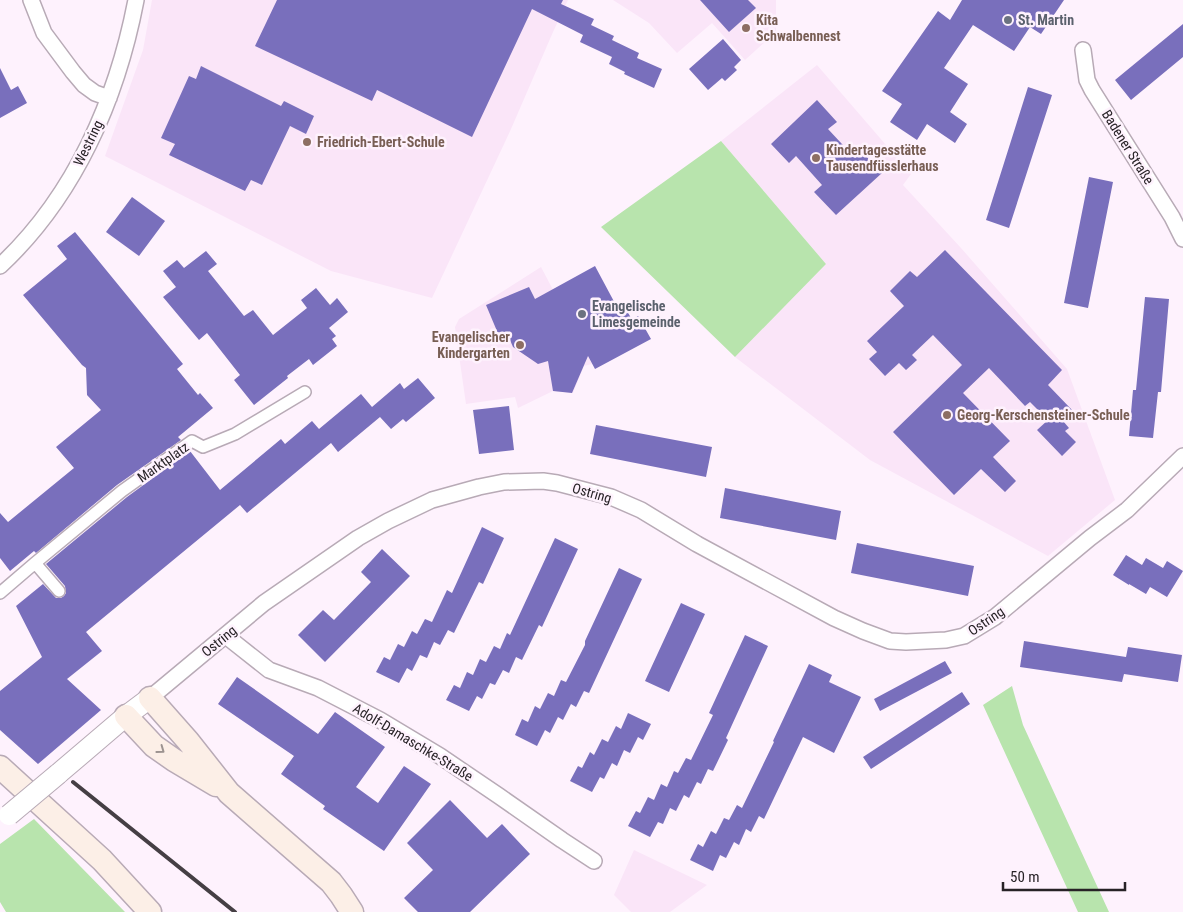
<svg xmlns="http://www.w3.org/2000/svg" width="1183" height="912" font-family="'Roboto Condensed',sans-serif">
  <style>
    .built { fill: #fae5f8 }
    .green { fill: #b8e4ad }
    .building { fill: #796fbc }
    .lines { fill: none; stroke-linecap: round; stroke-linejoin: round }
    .pedestrian-casing { stroke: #b8aab6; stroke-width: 14 }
    .minor-casing { stroke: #b8aab6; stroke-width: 18 }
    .tertiary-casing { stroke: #b8aab6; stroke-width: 22 }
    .secondary-casing { stroke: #b8aab6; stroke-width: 25 }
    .pedestrian { stroke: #fff; stroke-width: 11 }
    .minor { stroke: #fff; stroke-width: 15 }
    .tertiary { stroke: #fff; stroke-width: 20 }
    .secondary { stroke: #fcefe7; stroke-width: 22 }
    .rail { stroke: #453f44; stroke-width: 4 }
    .tertiary-bridge-casing { stroke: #b8aab6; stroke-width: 22; stroke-linecap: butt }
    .tertiary-bridge { stroke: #fff; stroke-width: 20 }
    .oneway { stroke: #9c9390 }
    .worship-dot { fill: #6b7280; stroke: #fef2fd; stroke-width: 2 }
    .education-dot { fill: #8d6e63; stroke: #fef2fd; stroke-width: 2 }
    .labels { text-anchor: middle; stroke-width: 5; stroke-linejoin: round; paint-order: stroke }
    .education-label { font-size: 14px; font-weight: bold; fill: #785e54; stroke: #fef2fd; text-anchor: start }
    .worship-label { font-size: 14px; font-weight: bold; fill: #5b616d; stroke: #fef2fd; text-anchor: start }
    .street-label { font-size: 14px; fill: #272226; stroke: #fef2fd }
  </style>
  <rect width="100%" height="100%" fill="#fef2fd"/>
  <path class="built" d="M152 0H568L553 32 511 129 432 298 331 271 105 156 143 50Z
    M613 0H776V32L745 60 712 23 677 53 649 23Z
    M817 65 911 174 903 185 961 248 1067 369 1115 500 1048 556 870 460 735 357 826 264 721 141Z
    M541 267 592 364 584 366 573 393 553 391 518 408 515 397 466 404 455 327 459 319Z
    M634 850 707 885 670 912H631L614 895Z"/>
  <path class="green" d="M721 141 826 264 735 357 601 227Z
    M1012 686 1023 725 1109 912H1078L983 705Z
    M34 819 125 912H6L0 902V844Z"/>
  <path class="building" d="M277 0H563L561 4 594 19 591 25 614 36 612 40 639 53 637 58 662 69 654 88 624 74 625 72 609 64 612 57 580 42 583 35 532 9 472 137 377 90 372 101 255 46Z
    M700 0H748L756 8 729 32Z
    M962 0H1064L1041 34 1030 27 1014 51 973 25 944 68 968 84 950 112 967 124 955 143 927 124 917 140 890 122 902 104 882 91 938 11 950 20Z
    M1183 24V57L1131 100 1115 80Z
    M723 39 741 60 734 67 737 70 725 81 722 78 708 90 689 69Z
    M201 66 281 106 284 101 314 116 306 134 290 126 262 185 251 180 245 191 169 155 175 144 161 138 189 76 196 79Z
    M0 68 11 90 18 86 27 103 0 118Z
    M1028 87 1052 95 1009 228 986 220Z
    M817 100 837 122 828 129 855 158 862 152 882 173 836 215 814 192 822 185 796 156 789 163 771 144Z
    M1089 177 1113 182 1088 308 1064 303Z
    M132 197 165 221 139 256 106 232Z
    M75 232 183 364 177 369 198 395 200 393 213 408 178 437 181 440 117 485 36 553 34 551 10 571 0 558V513L8 522 74 468 56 447 101 410 87 395 86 368 82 365 23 295 67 259 57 246Z
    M945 250 1062 370 1048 385 1073 411 1063 421 1069 428 1065 431 1076 442 1062 456 1037 430 1048 420 1030 402 1025 406 989 368 963 393 1010 441 993 457 1016 481 1005 492 981 469 954 495 893 432 962 365 933 335 912 355 917 360 906 370 899 363 885 376 869 359 877 352 867 341 904 306 890 291 910 271 917 277Z
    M206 251 217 264 208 271 244 316 253 310 273 335 307 308 301 300 316 288 330 305 337 298 348 312 329 328 336 336 332 339 337 346 313 365 309 359 287 376 288 378 254 405 234 380 240 375 207 333 199 340 163 297 176 287 163 271 177 260 184 268Z
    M595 266 618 309 624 305 632 320 638 316 651 339 595 369 588 356 572 393 553 391 548 361 538 364 513 347 510 340 502 343 486 305 529 287 535 299Z
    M1145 297 1169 299 1161 392H1158L1153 438 1129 436 1133 390H1136Z
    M418 378 435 398 406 422 403 419 391 429 380 417 338 452 331 443 247 513 240 505 86 632 102 651 67 679 101 710 38 764 0 730V691L42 657 16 606 43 584 56 598H61L64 596 66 593 65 586 46 564 127 497 190 451 220 490 281 439 285 444 312 421 319 429 361 394 372 407 400 383 404 389Z
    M509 406 514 450 479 454 473 410Z
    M596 425 712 447 706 477 590 454Z
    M725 488 841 511 836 540 720 518Z
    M482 527 504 538 483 584 479 582 454 633 448 630 440 645 434 642 427 658 420 655 412 671 407 668 399 683 376 672 384 657 390 660 398 644 404 647 412 631 417 634 425 619 432 622 447 590 452 593Z
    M555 538 578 549 542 627 539 625 522 660 516 657 509 673 503 670 495 685 490 683 482 699 477 696 469 711 446 700 454 685 460 688 467 672 473 675 480 659 486 662 494 646 500 649 507 633 510 635Z
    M857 543 974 566 968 596 851 573Z
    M382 549 410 576 325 662 298 635 323 610 334 620 371 582 361 572Z
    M1126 555 1142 565 1146 558 1163 568 1167 561 1183 571 1167 597 1150 587 1146 594 1129 584V585L1113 575Z
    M619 568 642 579 589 693 584 691 576 707 571 704 563 720 558 717 550 733 545 730 537 746 515 735 522 719 528 722 535 706 540 709 548 693 554 696 561 680 566 682 585 645V641Z
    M681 603 705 614 669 692 645 681Z
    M745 635 768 646 726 738 728 740 713 771 708 769 701 784 697 782 689 798 684 795 676 811 670 808 663 824 658 822 650 837 628 826 636 811 640 813 648 797 654 800 661 784 667 787 674 771 678 773 686 758 691 760 713 715 709 713Z
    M1024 641 1126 657 1128 647 1182 655 1178 682 1124 674 1122 682 1020 667Z
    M945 661 952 673 880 711 874 699Z
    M809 664 832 675 829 682 861 697 834 753 803 737 764 819 759 816 751 832 746 829 739 845 734 842 726 858 720 855 713 871 690 860 698 844 703 847 711 831 716 834 724 818 729 820 737 805 742 808 774 742 773 741Z
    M237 677 318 734 335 712 385 747 356 787 378 803 404 766 431 784 384 851 323 809 325 806 281 774 294 756 218 704Z
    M962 692 970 704 871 769 863 757Z
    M628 713 651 724 643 740 638 737 630 753 624 750 617 766 612 763 604 779 600 777 592 792 570 781 578 766 582 768 590 752 594 755 602 739 608 742 616 726 621 729Z
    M450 800 487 838 502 824 530 854 470 912H418L404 898 433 870 407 843Z"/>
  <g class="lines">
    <g class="pedestrian-casing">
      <path id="pedestrian" d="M35 563 59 591
        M0 593 35 563 122 491 192 441 203 447 235 434 305 392"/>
    </g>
    <g class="minor-casing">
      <path id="minor" d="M31 0 44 33 73 72 84 85 95 93 109 98
        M1083 50 1087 80 1092 90 1172 217 1183 239
        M0 266C75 196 117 99 136 0
        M226 636 269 670 318 688 380 720 440 756 499 796 562 840 594 861
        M150 698 264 603 358 538 388 521 432 500 479 487 504 482 543 481 557 483 611 497 641 510 697 544 834 618 863 631 890 641 906 642 946 640 964 636 995 617 1090 538 1127 510 1183 456"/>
    </g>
    <g class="tertiary-casing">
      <path id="tertiary" d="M58 774 126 716 150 698"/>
    </g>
    <g class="secondary-casing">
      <path id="secondary" d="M150 698 188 741 229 793 331 882 341 895 352 912
        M126 716 154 746 174 760 216 785
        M0 767 102 860 150 912"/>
    </g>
    <use href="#pedestrian" class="pedestrian"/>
    <use href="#minor" class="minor"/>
    <use href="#tertiary" class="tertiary"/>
    <use href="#secondary" class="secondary"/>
    <path class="rail" d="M73 782 235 912"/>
    <g class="tertiary-bridge-casing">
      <path id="tertiary-bridge" d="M9 815 58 774"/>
    </g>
    <use href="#tertiary-bridge" class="tertiary-bridge"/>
  </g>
  <defs><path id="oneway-chevron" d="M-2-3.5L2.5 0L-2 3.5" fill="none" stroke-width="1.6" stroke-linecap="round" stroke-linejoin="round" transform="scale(1.25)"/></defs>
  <use class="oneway" href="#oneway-chevron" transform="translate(161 750) rotate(36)"/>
  <g class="worship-dot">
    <circle cx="1008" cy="20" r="5"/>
    <circle cx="582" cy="314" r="5"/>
  </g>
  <g class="education-dot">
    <circle cx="746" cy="28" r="5"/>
    <circle cx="307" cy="142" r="5"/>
    <circle cx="816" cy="158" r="5"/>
    <circle cx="520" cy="345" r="5"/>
    <circle cx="947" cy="415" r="5"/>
  </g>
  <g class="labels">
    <g class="education-label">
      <text x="756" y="25">Kita<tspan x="756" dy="16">Schwalbennest</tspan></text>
      <text x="317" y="147">Friedrich-Ebert-Schule</text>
      <text x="826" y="155">Kindertagesstätte<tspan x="826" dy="16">Tausendfüsslerhaus</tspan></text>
      <text x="510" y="342" text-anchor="end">Evangelischer<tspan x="510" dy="16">Kindergarten</tspan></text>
      <text x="957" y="420">Georg-Kerschensteiner-Schule</text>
    </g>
    <g class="worship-label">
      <text x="1018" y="25">St. Martin</text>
      <text x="592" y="311">Evangelische<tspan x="592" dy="16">Limesgemeinde</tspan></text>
    </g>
    <g class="street-label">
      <text transform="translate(88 143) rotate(-64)" y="5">Westring</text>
      <text transform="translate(1128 147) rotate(58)" y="5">Badener Straße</text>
      <text transform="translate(163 462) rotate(-35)" y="5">Marktplatz</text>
      <text transform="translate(592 493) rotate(16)" y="5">Ostring</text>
      <text transform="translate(986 621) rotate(-34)" y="5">Ostring</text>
      <text transform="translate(219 641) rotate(-39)" y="5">Ostring</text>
      <text transform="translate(413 742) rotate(31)" y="5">Adolf-Damaschke-Straße</text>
    </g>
  </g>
  <path d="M1003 882v8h122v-8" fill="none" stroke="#272226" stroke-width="2.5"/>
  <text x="1010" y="882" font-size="15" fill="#272226" stroke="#fef2fd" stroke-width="4" paint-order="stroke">50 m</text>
</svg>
